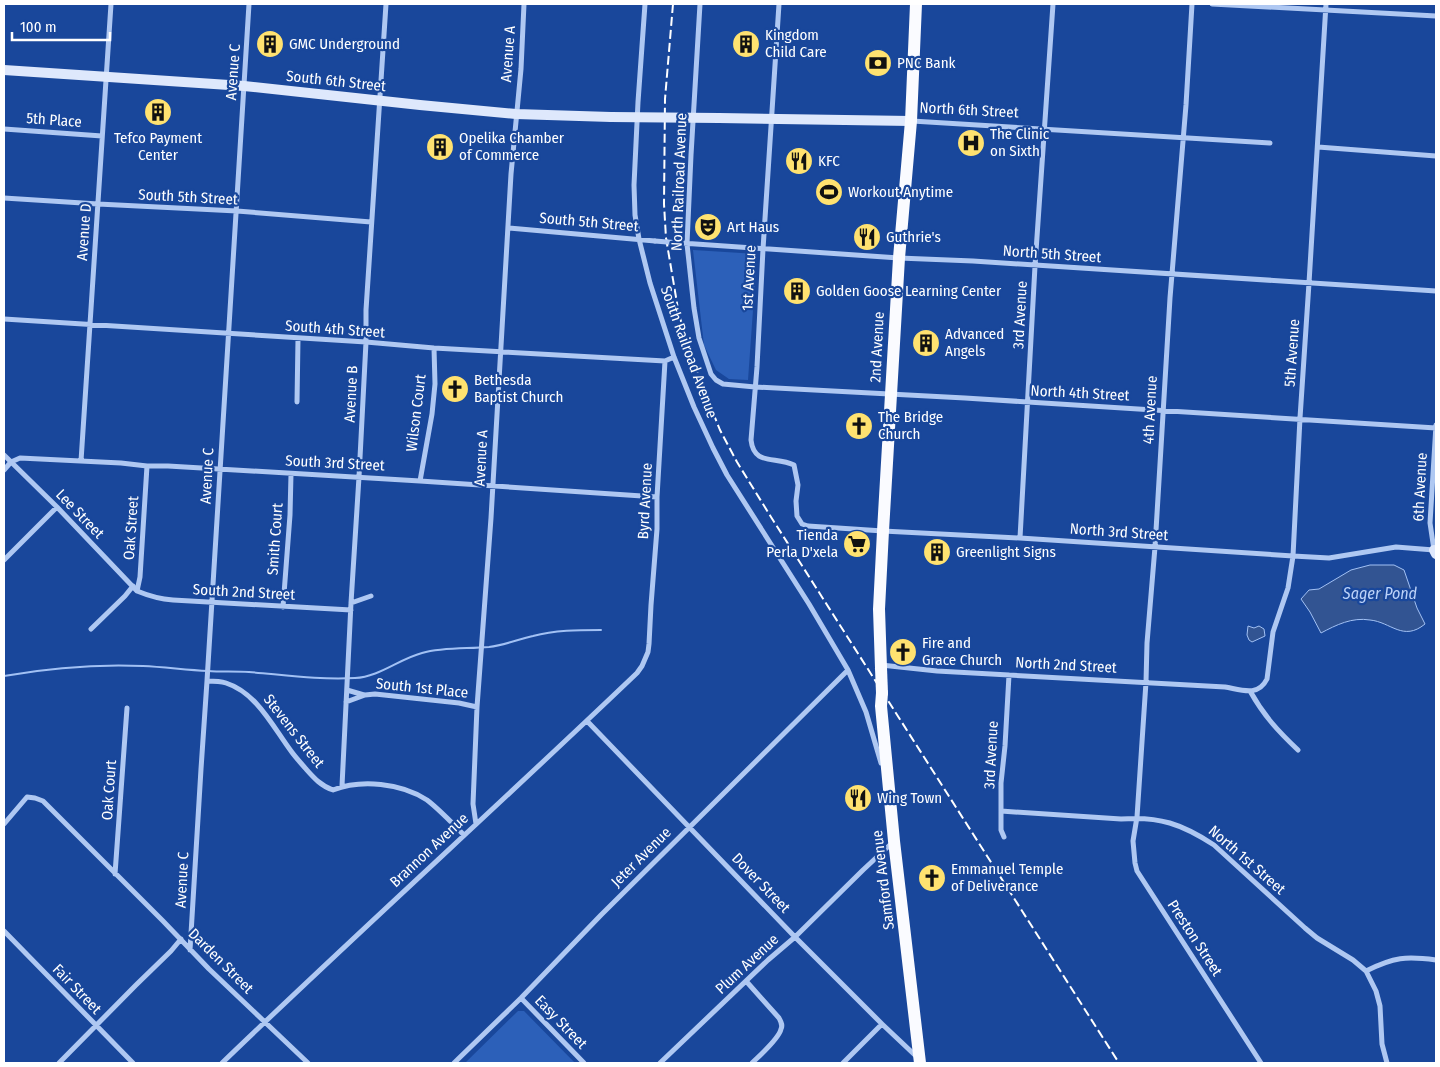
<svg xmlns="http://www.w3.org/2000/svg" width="1440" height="1067" font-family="'Fira Sans Condensed',sans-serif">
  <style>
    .green { fill: #2c60b9 }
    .water { fill: #325492; stroke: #a2c1f4 }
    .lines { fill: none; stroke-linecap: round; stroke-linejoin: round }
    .stream { stroke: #a2c1f4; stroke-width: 2 }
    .street { stroke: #afc8f2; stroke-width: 5 }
    .secondary { stroke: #dee8fc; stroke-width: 10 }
    .primary { stroke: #fafbff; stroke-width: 12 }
    .rail { stroke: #fff; stroke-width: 2; stroke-dasharray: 9 4; stroke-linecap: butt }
    .street-bridge { stroke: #afc8f2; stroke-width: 5 }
    .secondary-bridge { stroke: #dee8fc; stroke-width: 10 }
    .primary-bridge { stroke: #fafbff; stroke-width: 12 }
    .labels { text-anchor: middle; stroke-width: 4.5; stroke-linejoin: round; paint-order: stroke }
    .poi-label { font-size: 15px; fill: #fff; stroke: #19479b; text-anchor: start }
    .street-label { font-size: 15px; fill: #fff; stroke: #19479b }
    .water-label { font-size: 16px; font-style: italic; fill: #bcd2f8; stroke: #19479b }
  </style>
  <rect width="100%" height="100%" fill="#19479b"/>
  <path class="green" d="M693 250 757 254 748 380 729 379 716 370 704 345Z
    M518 1011H524L575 1063H465Z"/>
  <path class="water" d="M1370 565H1394L1404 570 1417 608 1425 624C1403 642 1391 622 1370 620 1352 617 1336 625 1321 633L1310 612 1301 599 1309 590 1319 589 1351 570Z
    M1248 626 1254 628 1259 626 1264 629 1265 636 1252 642 1249 640 1247 635Z"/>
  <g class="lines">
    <path class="stream" d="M4 676C49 668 97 664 143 666 165 667 186 670 208 671 221 672 235 671 249 672 285 675 319 680 355 678 379 677 399 659 422 653 444 647 467 649 489 647 505 645 519 639 533 636 555 630 578 630 601 630"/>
    <path class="street" d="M645 4 638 102 634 185 635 215 639 239 650 283 674 357 694 407 713 448 727 475 809 604 848 670 866 712 881 763
      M700 4 691 155 687 244 694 308 699 338 711 374 716 380 723 384 755 387 965 398 1436 428
      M779 4 763 249 757 367 751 440C754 466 775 456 794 465L798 485 796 501 797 516 802 524 808 526 883 531 1020 538 1293 556 1329 558 1396 547 1434 550 1430 523 1436 425
      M1192 4 1186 105 1170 298 1155 547 1147 643 1146 682 1137 817 1133 841 1135 863 1137 871 1261 1063
      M1212 4 1436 16
      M912 121 1270 143
      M4 129 102 136
      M1318 147 1436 156
      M4 198 98 204 237 211 371 222
      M509 228 655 241
      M667 242 899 258 973 261 1436 291
      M4 319 366 342 434 348 665 361 674 357
      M297 402 298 339
      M4 455 57 507 137 591C149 596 159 599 173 600L351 610
      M81 461 111 4
      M4 470 11 462 20 458 121 463 147 466H168L420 481 657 497
      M420 481 432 414 435 384 434 348
      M1020 538 1035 266 1053 4
      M4 560 57 507
      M137 591 140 577 147 466
      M351 603 371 596
      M283 607 290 515 291 474
      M91 629 125 596 133 586
      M881 665 937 671 1225 687C1242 690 1258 697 1267 679L1273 632 1288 588 1293 556 1300 418 1309 283 1326 4
      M207 681C214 681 220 681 226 683 257 693 273 727 291 751 296 758 301 763 306 769 314 778 321 786 333 790 361 779 401 783 427 800 440 810 452 823 464 835
      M347 690 364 695
      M1250 691C1264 716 1278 731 1298 750
      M346 702 365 695 375 694 459 703 477 707
      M587 721 795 937 882 1024 917 1057
      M342 786 351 603 359 477 366 342V310L386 4
      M1001 811 1121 819C1159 816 1182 824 1214 845L1305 928 1317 938 1353 960 1366 971 1376 991 1380 1006 1382 1044 1387 1063
      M4 824 27 797 35 798 43 801 163 921 209 969 308 1063
      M476 824 473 804 477 707 491 518 511 174 521 69 524 4
      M1004 837 1001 830V783L1005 746 1009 675
      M115 874 127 708
      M4 931 133 1063
      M190 950 201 769 207 681 249 4
      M1366 971C1394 957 1406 956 1436 960
      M746 981 779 1018C781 1022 783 1025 781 1029 779 1039 759 1056 752 1063
      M521 998 584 1063
      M59 1063 136 985 171 951 181 939
      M222 1063C359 931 500 804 637 673L642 666 648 652 649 644 651 605 657 529V497L665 361
      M454 1063 521 998 601 915 848 670
      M660 1063 768 960 795 937 863 870 892 843
      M843 1063 882 1024"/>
    <path class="secondary" d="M4 70 244 86 420 105 516 114 611 117
      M719 118 911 121
      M1434 550 1436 554"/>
    <path class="primary" d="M881 668 879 609 883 531 899 258 911 121 916 4
      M882 693 881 706 894 841 920 1063"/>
    <path class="rail" d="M673 4 665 99 664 204 666 238 679 315 701 383 720 430 737 462 771 517 1119 1063"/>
    <path class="street-bridge" d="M655 241 667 242"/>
    <path class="secondary-bridge" d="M611 117 719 118"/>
    <path class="primary-bridge" d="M881 668 882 693"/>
  </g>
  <defs>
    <g id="building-disc" transform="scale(1.4375)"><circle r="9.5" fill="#ffe270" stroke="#19479b"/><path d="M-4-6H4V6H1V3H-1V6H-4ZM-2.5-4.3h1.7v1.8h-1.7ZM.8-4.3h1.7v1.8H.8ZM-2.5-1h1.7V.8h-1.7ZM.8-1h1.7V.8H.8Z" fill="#111"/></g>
    <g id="bank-disc" transform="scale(1.4375)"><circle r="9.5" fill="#ffe270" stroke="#19479b"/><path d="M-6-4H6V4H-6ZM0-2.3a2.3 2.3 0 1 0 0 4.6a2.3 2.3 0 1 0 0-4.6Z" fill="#111"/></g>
    <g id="hospital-disc" transform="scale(1.4375)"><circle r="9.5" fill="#ffe270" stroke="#19479b"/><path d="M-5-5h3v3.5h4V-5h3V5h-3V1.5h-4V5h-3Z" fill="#111"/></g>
    <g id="restaurant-disc" transform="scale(1.4375)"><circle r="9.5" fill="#ffe270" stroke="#19479b"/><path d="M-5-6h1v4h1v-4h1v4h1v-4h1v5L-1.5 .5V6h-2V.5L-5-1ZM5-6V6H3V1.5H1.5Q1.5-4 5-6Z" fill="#111"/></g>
    <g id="stadium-disc" transform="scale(1.4375)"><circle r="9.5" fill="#ffe270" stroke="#19479b"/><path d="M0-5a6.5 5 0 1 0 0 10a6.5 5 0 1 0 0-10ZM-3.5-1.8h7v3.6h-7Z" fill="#111"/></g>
    <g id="theatre-disc" transform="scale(1.4375)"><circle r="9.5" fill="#ffe270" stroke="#19479b"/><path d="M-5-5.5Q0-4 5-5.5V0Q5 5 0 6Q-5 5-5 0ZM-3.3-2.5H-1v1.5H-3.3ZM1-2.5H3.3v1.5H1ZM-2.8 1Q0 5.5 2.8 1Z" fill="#111"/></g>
    <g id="church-disc" transform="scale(1.4375)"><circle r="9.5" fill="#ffe270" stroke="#19479b"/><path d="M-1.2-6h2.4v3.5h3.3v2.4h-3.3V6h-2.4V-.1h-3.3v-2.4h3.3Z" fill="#111"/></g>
    <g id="supermarket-disc" transform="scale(1.4375)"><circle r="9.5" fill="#ffe270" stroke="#19479b"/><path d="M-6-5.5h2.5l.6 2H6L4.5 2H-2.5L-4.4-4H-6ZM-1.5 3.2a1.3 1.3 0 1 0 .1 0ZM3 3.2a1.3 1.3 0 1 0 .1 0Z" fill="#111"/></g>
  </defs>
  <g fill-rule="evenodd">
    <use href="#building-disc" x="270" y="44"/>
    <use href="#building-disc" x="746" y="44"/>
    <use href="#bank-disc" x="878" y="63"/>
    <use href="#building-disc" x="158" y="112"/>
    <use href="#hospital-disc" x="971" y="143"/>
    <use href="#building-disc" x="440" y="147"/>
    <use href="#restaurant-disc" x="799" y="161"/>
    <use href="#stadium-disc" x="829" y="192"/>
    <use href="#theatre-disc" x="708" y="227"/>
    <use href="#restaurant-disc" x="867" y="237"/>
    <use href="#building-disc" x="797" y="291"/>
    <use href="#building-disc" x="926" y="343"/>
    <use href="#church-disc" x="455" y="389"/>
    <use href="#church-disc" x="859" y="426"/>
    <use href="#supermarket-disc" x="857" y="544"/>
    <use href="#building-disc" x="937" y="552"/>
    <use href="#church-disc" x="903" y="652"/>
    <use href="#restaurant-disc" x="858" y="798"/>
    <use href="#church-disc" x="932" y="878"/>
  </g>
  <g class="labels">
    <g class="poi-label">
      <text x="765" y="40">Kingdom<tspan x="765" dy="17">Child Care</tspan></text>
      <text x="289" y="49">GMC Underground</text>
      <text x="897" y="68">PNC Bank</text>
      <text x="990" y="139">The Clinic<tspan x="990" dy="17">on Sixth</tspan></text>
      <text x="158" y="143" text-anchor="middle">Tefco Payment<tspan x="158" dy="17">Center</tspan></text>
      <text x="459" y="143">Opelika Chamber<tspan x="459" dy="17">of Commerce</tspan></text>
      <text x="818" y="166">KFC</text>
      <text x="848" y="197">Workout Anytime</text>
      <text x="727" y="232">Art Haus</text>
      <text x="886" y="242">Guthrie's</text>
      <text x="816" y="296">Golden Goose Learning Center</text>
      <text x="945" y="339">Advanced<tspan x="945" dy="17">Angels</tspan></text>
      <text x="474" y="385">Bethesda<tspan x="474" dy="17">Baptist Church</tspan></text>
      <text x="878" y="422">The Bridge<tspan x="878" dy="17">Church</tspan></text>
      <text x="838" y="540" text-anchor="end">Tienda<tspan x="838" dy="17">Perla D'xela</tspan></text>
      <text x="956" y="557">Greenlight Signs</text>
      <text x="922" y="648">Fire and<tspan x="922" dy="17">Grace Church</tspan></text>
      <text x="877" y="803">Wing Town</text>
      <text x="951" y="874">Emmanuel Temple<tspan x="951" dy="17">of Deliverance</tspan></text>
    </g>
    <g class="street-label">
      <text transform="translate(508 54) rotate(-86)" y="5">Avenue A</text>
      <text transform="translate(233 72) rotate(-86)" y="5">Avenue C</text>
      <text transform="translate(336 81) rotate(6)" y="5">South 6th Street</text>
      <text transform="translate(969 110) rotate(3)" y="5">North 6th Street</text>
      <text transform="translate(54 120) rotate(4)" y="5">5th Place</text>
      <text transform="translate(679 182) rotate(-88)" y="5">North Railroad Avenue</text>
      <text transform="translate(188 197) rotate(3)" y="5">South 5th Street</text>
      <text transform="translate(589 222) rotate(5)" y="5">South 5th Street</text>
      <text transform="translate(84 232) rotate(-86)" y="5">Avenue D</text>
      <text transform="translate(1052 254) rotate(4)" y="5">North 5th Street</text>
      <text transform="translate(749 278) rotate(-87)" y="5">1st Avenue</text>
      <text transform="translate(1020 315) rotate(-87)" y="5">3rd Avenue</text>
      <text transform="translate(335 329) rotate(4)" y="5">South 4th Street</text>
      <text transform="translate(877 347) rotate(-87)" y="5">2nd Avenue</text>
      <text transform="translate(689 352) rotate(70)" y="5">South Railroad Avenue</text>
      <text transform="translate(1292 353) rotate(-86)" y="5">5th Avenue</text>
      <text transform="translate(1080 393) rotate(3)" y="5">North 4th Street</text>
      <text transform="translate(351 394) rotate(-87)" y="5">Avenue B</text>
      <text transform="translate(1150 410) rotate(-87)" y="5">4th Avenue</text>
      <text transform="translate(416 413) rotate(-83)" y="5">Wilson Court</text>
      <text transform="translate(481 458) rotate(-87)" y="5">Avenue A</text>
      <text transform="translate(335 463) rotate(3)" y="5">South 3rd Street</text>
      <text transform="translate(207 476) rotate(-87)" y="5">Avenue C</text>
      <text transform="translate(1420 487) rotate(-87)" y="5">6th Avenue</text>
      <text transform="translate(645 501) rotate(-87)" y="5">Byrd Avenue</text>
      <text transform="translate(80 514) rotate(46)" y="5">Lee Street</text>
      <text transform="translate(131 528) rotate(-86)" y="5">Oak Street</text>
      <text transform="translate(1119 532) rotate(4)" y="5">North 3rd Street</text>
      <text transform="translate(275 539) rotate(-86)" y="5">Smith Court</text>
      <text transform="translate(244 592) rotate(3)" y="5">South 2nd Street</text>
      <text transform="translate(1066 665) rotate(3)" y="5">North 2nd Street</text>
      <text transform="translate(422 688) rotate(6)" y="5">South 1st Place</text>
      <text transform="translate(294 731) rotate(52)" y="5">Stevens Street</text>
      <text transform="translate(991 755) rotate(-87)" y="5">3rd Avenue</text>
      <text transform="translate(109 790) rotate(-86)" y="5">Oak Court</text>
      <text transform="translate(429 850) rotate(-43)" y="5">Brannon Avenue</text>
      <text transform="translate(641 857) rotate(-45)" y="5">Jeter Avenue</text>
      <text transform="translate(1247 860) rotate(41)" y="5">North 1st Street</text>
      <text transform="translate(182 880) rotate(-87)" y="5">Avenue C</text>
      <text transform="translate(883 880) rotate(-97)" y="5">Samford Avenue</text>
      <text transform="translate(761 883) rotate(46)" y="5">Dover Street</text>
      <text transform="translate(1195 938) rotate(57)" y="5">Preston Street</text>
      <text transform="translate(221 961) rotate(45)" y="5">Darden Street</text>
      <text transform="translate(747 964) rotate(-43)" y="5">Plum Avenue</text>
      <text transform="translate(77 989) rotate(46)" y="5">Fair Street</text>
      <text transform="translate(561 1022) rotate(46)" y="5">Easy Street</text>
    </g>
    <g class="water-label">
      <text x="1380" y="599">Sager Pond</text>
    </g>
  </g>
  <rect width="1440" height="1067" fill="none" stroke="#ffffff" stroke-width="10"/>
  <path d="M12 32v8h98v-8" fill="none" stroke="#ffffff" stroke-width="2.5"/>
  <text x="20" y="32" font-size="15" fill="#ffffff" stroke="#19479b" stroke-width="4" paint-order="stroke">100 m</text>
</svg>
